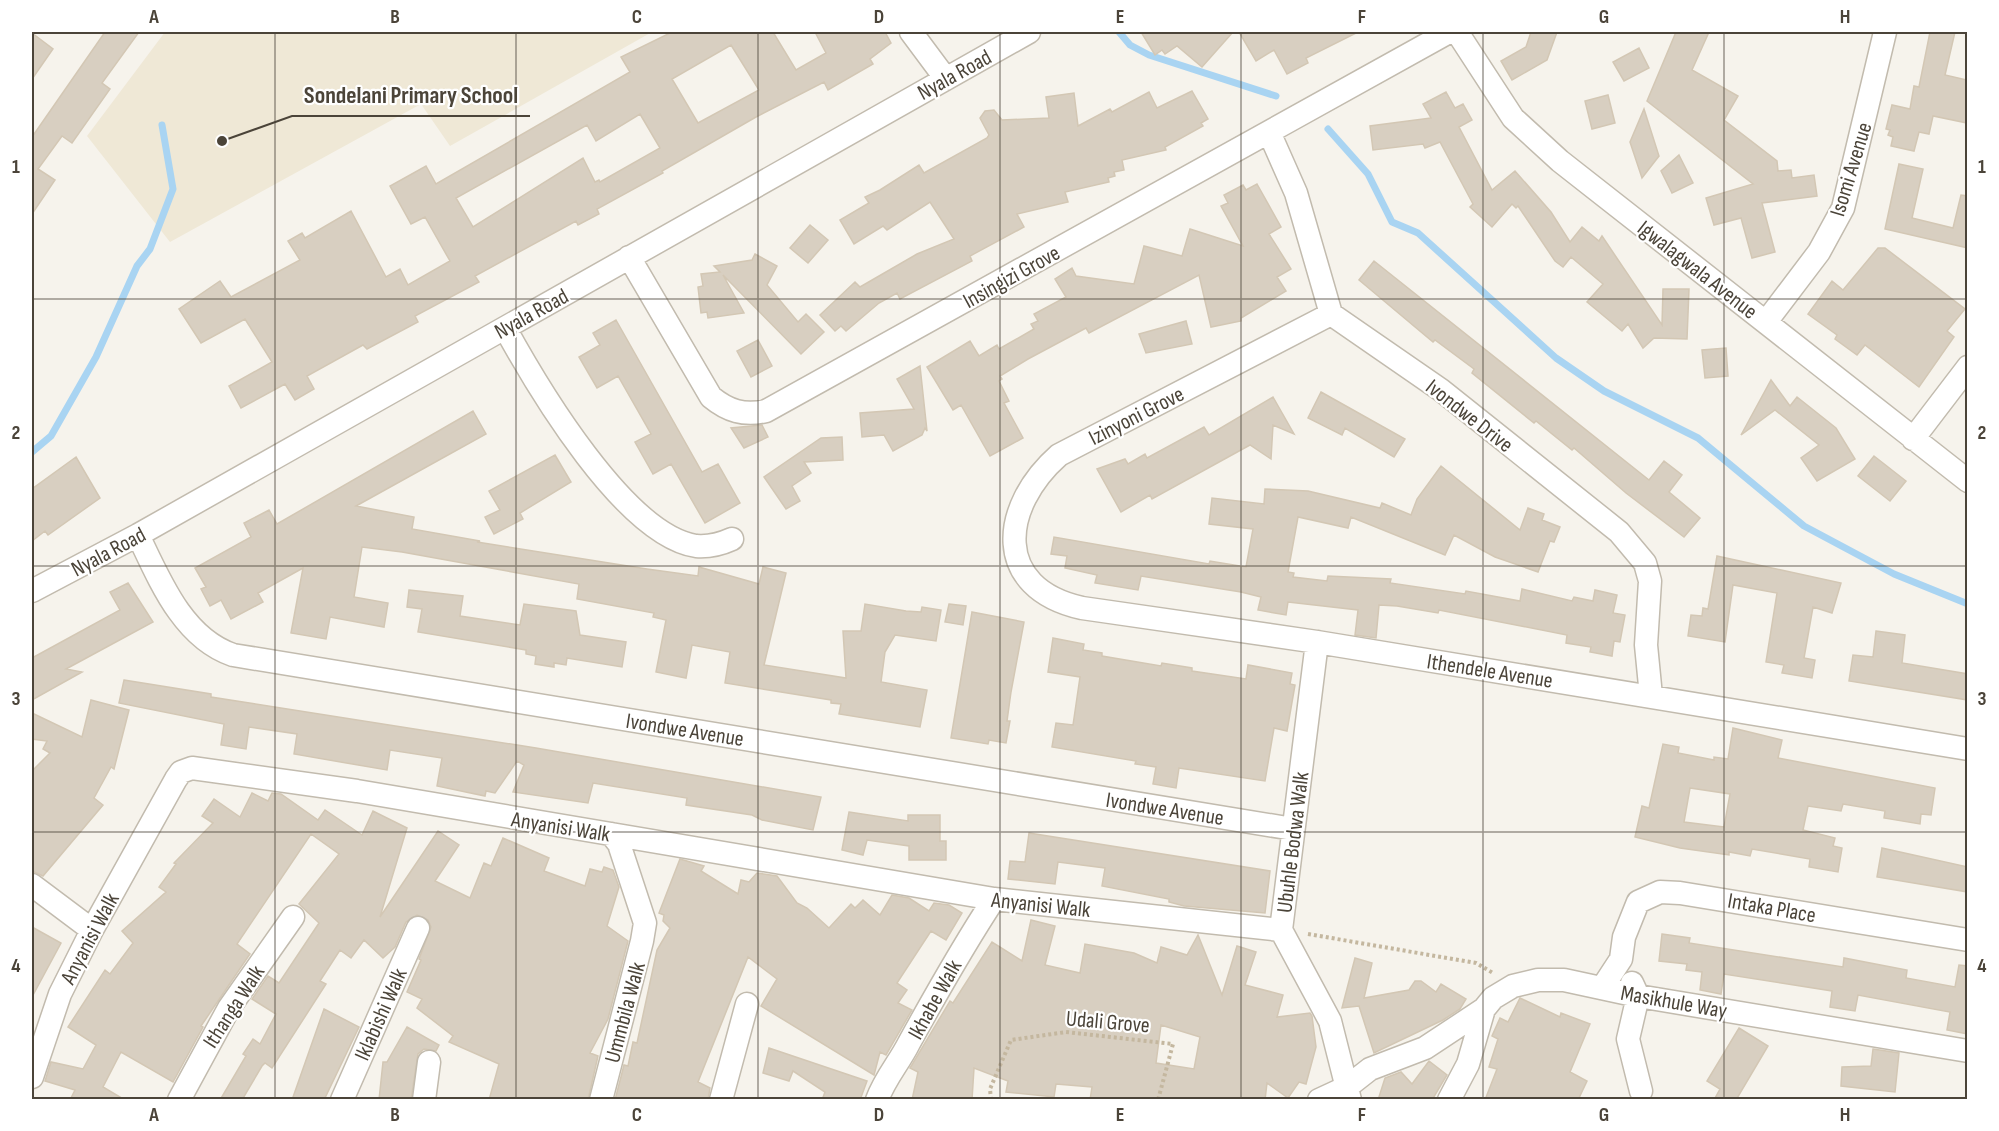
<svg xmlns="http://www.w3.org/2000/svg" width="1999" height="1131" font-family="'Sofia Sans Condensed',sans-serif">
  <style>
    .education { fill: #efe8d6 }
    .lines { fill: none; stroke-linecap: round; stroke-linejoin: round }
    .stream { stroke: #a9d4f2; stroke-width: 7 }
    .building { fill: #d8cfc1; stroke: #d3c7b4; stroke-width: 1.5; fill-rule: evenodd }
    .minor-casing { stroke: #c2bbae; stroke-width: 25 }
    .path { stroke: #c4b79f; stroke-width: 4; stroke-dasharray: 3 3; stroke-linecap: butt }
    .minor { stroke: #fff; stroke-width: 22 }
    .grid { fill: none; stroke: #4b4439; stroke-width: 1.5; stroke-opacity: 0.55 }
    .labels { text-anchor: middle; stroke-width: 4.5; stroke-linejoin: round; paint-order: stroke }
    .street-label { font-size: 22px; fill: #4b4439; stroke: #fff }
    .leader { fill: none; stroke: #4b4439; stroke-width: 2 }
    .callout-dot { fill: #4b4439; stroke: #fff; stroke-width: 2 }
    .callout-label { font-size: 24px; text-anchor: middle; font-weight: bold; fill: #4b4439; stroke: #fff; stroke-width: 4.5; stroke-linejoin: round; paint-order: stroke }
    .neatline { fill: none; stroke: #4b4439; stroke-width: 2 }
    .grid-label { font-size: 20px; text-anchor: middle; font-weight: bold; fill: #4b4439 }
  </style>
  <rect width="100%" height="100%" fill="#f6f3ec"/>
  <path class="education" d="M165 32H652L450 146 421 104 170 242 87 136Z"/>
  <g class="lines">
    <path class="stream" d="M1119 32 1130 45 1149 55 1276 96
      M1328 129 1368 174 1392 222 1418 233 1556 358 1604 391 1698 438 1804 526 1894 574 1968 604
      M32 452 51 436 96 357 137 266 150 249 173 189 162 125"/>
  </g>
  <path class="building" d="M105 32H139L102 83 110 89 72 143 62 136 38 169 55 180 32 214V137Z
    M672 32H773L796 70 826 53 815 32H885L891 43 870 59 873 64 828 90 824 82 756 117 662 171 663 173 597 209 599 214 578 225 576 221 475 276 479 282 415 316 418 322 367 349 363 345 307 376 314 389 295 400 285 384 241 408 229 386 272 362 245 319 201 343 179 309 220 281 231 297 300 260 288 241 302 233 305 238 351 211 386 277 400 269 408 285 450 261 425 217 411 224 390 186 426 166 436 184 630 72 621 57ZM731 45 759 90 698 123 672 79ZM640 114 660 148 600 182 599 180 595 182 583 158 473 227 456 198 587 125 596 141Z
    M1141 32H1233L1202 67 1177 46 1165 54 1162 50 1155 55Z
    M1239 32H1358L1306 58 1308 63 1287 74 1274 50 1256 61Z
    M1531 32H1557L1547 60 1512 80 1501 61 1526 47Z
    M1676 32H1709L1692 70 1738 96 1724 120 1777 161 1778 171 1791 170 1792 178 1814 175 1817 196 1762 203 1775 252 1752 258 1741 218 1714 225 1706 198 1753 184 1647 101Z
    M1930 32H1955L1945 75 1967 80V123L1933 116 1929 134 1919 132 1914 151 1891 146 1893 137 1888 135 1890 130 1886 129 1892 105 1910 109 1914 86 1919 87Z
    M32 33 53 49 32 79Z
    M1639 48 1649 68 1624 81 1613 62Z
    M1192 91 1208 119 1201 123 1203 126 1165 147 1166 150 1122 160 1124 170 1114 172 1115 176 1108 178 1109 182 1065 192 1068 202 1017 214 1024 227 970 256 972 261 900 299 897 293 879 303 846 331 841 326 835 331 820 315 855 282 860 287 917 254 954 239 930 202 887 230 883 226 854 244 840 220 869 203 865 197 880 190 919 165 924 173 987 138 989 135 980 118 985 111 994 110 1002 120 1049 118 1046 97 1074 93 1078 126 1110 109 1112 112 1149 92 1157 108Z
    M1446 92 1455 108 1463 104 1472 120 1459 127 1492 190 1515 171 1551 212 1570 242 1582 227 1599 241 1602 236 1662 325 1663 289H1689L1687 339 1654 338 1643 348 1628 324 1622 331 1587 302 1603 284 1571 257 1563 267 1555 261 1518 206 1516 208 1512 204 1492 227 1470 207 1473 204 1440 142 1425 148 1423 144 1373 150 1370 126 1431 118 1423 104Z
    M1608 95 1615 123 1592 129 1585 101Z
    M1644 109 1659 156 1642 178 1630 142Z
    M1679 155 1693 183 1672 193 1661 171Z
    M1899 164 1923 169 1912 218 1953 228 1961 195 1968 196V248L1885 229Z
    M1257 184 1281 227 1269 234 1291 269 1277 277 1286 291 1241 318V321L1211 327 1199 275 1089 333 1086 328 1028 359 1000 376 1002 379 999 381 1009 401 1004 403 1023 438 990 456 961 405 953 410 927 367 970 341 979 356 997 345 999 349 1034 329 1031 324 1038 321 1034 314 1066 297 1055 279 1072 268 1076 276 1134 284 1144 246 1182 256 1190 229 1243 246 1221 206 1228 203 1224 195 1243 185 1246 190Z
    M810 225 828 240 808 263 790 248Z
    M1878 248H1885L1965 309 1947 331 1954 337 1919 387 1865 345 1857 355 1835 339 1837 335 1808 314 1832 281 1843 290Z
    M755 254 777 266 767 285 798 322 806 314 824 332 801 354 723 275 744 313 708 318 707 312 701 313 698 287 703 286 701 274 720 272 714 266 752 260Z
    M1374 261 1649 480 1664 461 1682 475 1669 492 1700 518 1684 537 1626 493 1574 448 1572 450 1536 421 1534 423 1472 373 1474 369 1435 340 1433 342 1359 280Z
    M616 320 702 472 718 464 740 503 705 523 671 464 653 474 635 442 651 434 618 376 597 388 579 357 600 345 593 333Z
    M1186 321 1192 344 1146 353 1139 334Z
    M758 340 772 366 751 377 737 351Z
    M1726 348 1728 376 1705 378 1702 350Z
    M920 366 927 431 925 428 922 435 893 451 884 435 862 437 860 413 914 409 897 379Z
    M1771 380 1790 406 1797 397 1836 428 1855 459 1817 481 1801 458 1819 445 1775 410 1741 435Z
    M1321 392 1405 439 1394 457 1345 428 1342 435 1308 418Z
    M1273 397 1294 434 1273 425 1271 459 1250 445 1152 499 1150 495 1121 512 1097 469 1125 459 1128 464 1145 454 1147 458 1204 427 1209 435Z
    M473 411 486 434 356 506 414 517 412 529 480 541 477 542 647 569 698 576 699 567 759 584 763 567 786 573 764 665 846 678 843 631H861L865 604 906 611 921 612 922 607 941 610 936 641 895 635 885 652 881 682 927 690 920 727 839 714 841 704 831 703V700L725 683 730 652 692 645 686 678 656 672 666 620 653 617 654 613 577 599 579 584 402 552 362 547 354 597 388 603 384 627 330 617 326 639 291 633 303 568 258 593 263 602 231 619 221 600 210 606 201 589 206 587 195 568 251 537 244 523 269 510 277 524Z
    M762 425 768 437 744 448 731 428Z
    M842 437 843 460 804 462 811 473 792 486 800 501 786 509 764 477 821 438Z
    M555 455 571 482 520 513 523 519 494 534 485 517 500 510 489 491Z
    M1874 456 1906 481 1890 501 1858 476Z
    M76 457 100 498 48 535 45 531 32 541V489Z
    M1441 466 1520 530 1528 508 1544 514 1542 520 1560 527 1554 542 1550 541 1538 572 1495 557 1454 535 1445 555 1351 517 1348 528 1298 517 1288 572 1294 573 1293 577 1327 581 1328 576 1391 579 1390 583 1465 594 1466 591 1520 601 1522 589 1572 601 1574 597 1593 601 1595 590 1617 595 1613 613 1625 615 1620 642 1614 641 1612 656 1590 652 1591 647 1566 643 1567 635 1439 610 1438 613 1397 606 1379 605 1376 638 1355 635 1358 610 1288 602 1286 615 1258 610 1261 597 1241 592 1141 576 1138 590 1095 583 1097 575 1065 568 1067 556 1051 554 1054 537 1209 564 1210 561 1246 567 1253 529 1209 524 1212 498 1264 504 1265 489 1308 491 1380 508 1382 503 1411 515 1417 499Z
    M1717 556 1841 583 1832 613 1813 607 1804 658 1815 660 1812 678 1782 673 1784 665 1766 662 1777 593 1733 585 1725 642 1688 636 1691 615 1702 616 1703 608 1708 609Z
    M128 583 153 622 66 669 82 672 32 700V658L120 610 110 592Z
    M409 590 463 596 460 616 520 625 524 604 576 611 580 635 626 642 622 667 567 658 566 665 554 663V667L535 664 536 656 526 654V650L418 632 422 609 407 607Z
    M949 604 966 606 963 625 945 622Z
    M972 612 1024 622 1011 692 1007 721H1010L1006 743 989 740 988 744 951 738Z
    M1876 631 1905 635 1902 663 1968 674V700L1849 681 1853 655 1873 657Z
    M1053 638 1084 644 1083 650 1102 653V656L1161 666 1162 663 1192 668V671L1246 679 1248 665 1292 673 1290 684 1295 685 1287 731 1274 728 1265 781 1179 768 1176 788 1153 784 1156 767 1135 764 1136 761 1052 747 1056 723 1073 725 1080 677 1048 672Z
    M124 680 211 694V697L536 748 821 797 813 830 762 820 752 815 686 805 687 798 593 783 588 803 513 792 524 765 517 761 495 793 486 791 485 796 437 786 442 758 390 750 387 770 294 754 297 734 249 727 246 749 221 745 224 724 119 703Z
    M91 700 129 710 114 769 111 767 94 798 103 805 43 876 32 871V771L50 753 43 749 47 741 32 739V713L82 737Z
    M1733 728 1782 740 1778 758 1935 788 1931 815 1921 814 1920 824 1884 818 1885 811 1843 804 1841 811 1808 806 1803 830 1835 838 1833 846 1842 848 1838 872 1809 867 1810 859 1752 849 1750 856 1729 852V855L1680 848 1635 837 1642 806 1649 808 1663 744 1679 747 1678 753 1714 760V757L1728 759ZM1690 788 1730 794 1724 827 1684 822Z
    M252 793 268 801 272 793 281 794 318 820 325 810 362 835 373 811 407 828 380 917 438 831 459 845 435 881 470 898 484 863 491 866 503 838 549 858 544 871 585 886 590 869 602 872 604 867 613 870 619 887 607 926 628 941 608 1019 590 1053 598 1056 588 1100H489L499 1064 449 1042 453 1036 417 1008 422 999 407 992 421 960 419 959 431 927 428 920 417 915 406 922 395 947 383 958 364 940 351 958 340 950 320 981 326 984 272 1068 265 1063 262 1066 242 1100H220L246 1056 243 1054 253 1039 260 1044 276 1014 252 999 268 976 279 983 319 923 299 904 339 854 311 834 237 944 250 954 201 1026 203 1027 173 1082 121 1052 103 1087 125 1100H70L75 1090 45 1081 51 1062 83 1069 96 1045 68 1027 105 970 110 974 133 943 122 931 166 892 159 887 176 864 174 863 213 823 202 816 214 799 240 817Z
    M849 812 908 821V815H940V841H946V860H909V846L867 840 863 855 842 850Z
    M1029 833 1270 871 1265 913 1184 906 1169 902V899L1102 886 1105 868 1058 862 1055 884 1008 879 1010 861 1025 862Z
    M1882 848 1968 867V892L1877 877Z
    M680 859 704 866 701 871 738 894 741 880 749 882 757 873 777 876 797 903 807 908 829 928 851 904 855 908 863 900 880 915 892 895 909 898 929 911 934 903 949 905 962 913 946 940 931 931 897 983 907 990 898 1003 912 1010 886 1055 880 1052 874 1075 761 1006 777 979 748 957 698 1082 710 1088 708 1100H615L624 1065 628 1066 633 1042 637 1043 657 950 670 928 663 921 664 915 659 913Z
    M1031 920 1055 926 1045 965 1080 973 1085 944 1134 953 1157 963 1161 947 1187 955 1198 935 1222 995 1237 946 1256 952 1245 985 1283 995 1277 1017 1310 1013 1312 1016 1316 1047 1306 1084 1299 1082 1288 1098 1267 1083 1265 1100H1090L1092 1087 1056 1084 1054 1097 1006 1092 1008 1081 974 1068 972 1100H912L918 1072 910 1068 950 1001 953 1003 992 942 1022 961ZM1161 1025 1200 1037 1194 1069 1156 1063Z
    M32 927 61 943 32 997Z
    M1662 934 1690 938 1689 943 1843 967 1844 958 1907 970 1906 978 1955 987 1959 965 1968 966V1034L1947 1030 1950 1012 1858 995 1855 1011 1830 1007 1832 991 1724 974 1721 994 1700 990 1702 972 1686 970 1687 964 1659 961Z
    M1355 958 1372 963 1364 998 1409 990 1415 981H1421L1436 992 1441 984 1466 999 1460 1009 1443 1020 1374 1053 1359 1006 1342 1008Z
    M1520 998 1560 1017 1561 1013 1590 1024 1570 1072 1587 1081 1578 1100H1485L1497 1069 1489 1067 1498 1039 1492 1036 1500 1018 1508 1022Z
    M324 1009 359 1027 324 1100H292Z
    M407 1027 439 1045 436 1051 424 1049 418 1054 411 1100H379L383 1062H387Z
    M1739 1028 1768 1046 1736 1100H1714L1720 1089 1707 1081Z
    M769 1048 867 1081 860 1100H822L825 1092 793 1071 789 1081 763 1073Z
    M1873 1049 1899 1053 1895 1092 1841 1086 1842 1067 1871 1066Z
    M1429 1061 1447 1075 1432 1100H1378L1385 1078 1401 1072 1412 1084Z"/>
  <g class="lines">
    <g class="minor-casing">
      <path id="minor" d="M911 32 946 79
        M1457 32 1513 118 1560 161 1968 481
        M1269 132 1296 193 1331 314 1441 390 1619 532 1645 563 1650 581 1646 645 1651 696
        M629 257 711 397C728 411 744 416 766 411L1449 32
        M1331 314 1059 455C1000 507 992 588 1082 608L1317 642 1968 749
        M1766 322 1819 252 1843 208 1885 32
        M505 328C538 388 625 535 696 546 709 547 721 544 732 539
        M1913 439 1968 367
        M138 535C160 581 183 638 233 655L1293 829
        M32 591 138 535 1029 32
        M1317 642 1281 930 1330 1021 1350 1100
        M32 885 92 930
        M1632 983 1638 996 1628 1039 1641 1091
        M1602 988 1621 959 1624 937 1638 902 1660 892 1680 893 1968 940
        M32 1077 60 994 92 930 176 779 181 772 192 768 357 791 994 899 1281 930
        M179 1100 229 1008 293 917
        M342 1100 418 928
        M424 1100 429 1062
        M601 1100 642 941 645 923 619 844 611 834
        M721 1100 747 1004
        M877 1100C885 1078 899 1063 909 1043 936 994 963 946 994 899
        M1319 1100 1347 1087 1370 1069 1425 1048 1484 1009
        M1449 1100 1468 1064 1484 1009 1493 998 1513 986 1538 980H1564L1638 996 1968 1051"/>
    </g>
    <path class="path" d="M1308 934 1476 963 1493 973
      M991 1100 990 1089 1011 1040 1066 1032 1173 1044 1158 1100"/>
    <use href="#minor" class="minor"/>
  </g>
  <path class="grid" d="M275 32V1100M516 32V1100M758 32V1100M1000 32V1100M1241 32V1100M1483 32V1100M1724 32V1100M32 299H1968M32 566H1968M32 832H1968"/>
  <g class="labels">
    <g class="street-label">
      <text transform="translate(954 74) rotate(-29)" y="8">Nyala Road</text>
      <text transform="translate(1850 169) rotate(-73)" y="8">Isomi Avenue</text>
      <text transform="translate(1698 269) rotate(38)" y="8">Igwalagwala Avenue</text>
      <text transform="translate(1011 276) rotate(-29)" y="8">Insingizi Grove</text>
      <text transform="translate(531 313) rotate(-29)" y="8">Nyala Road</text>
      <text transform="translate(1136 415) rotate(-27)" y="8">Izinyoni Grove</text>
      <text transform="translate(1470 415) rotate(38)" y="8">Ivondwe Drive</text>
      <text transform="translate(108 551) rotate(-28)" y="8">Nyala Road</text>
      <text transform="translate(1490 670) rotate(9)" y="8">Ithendele Avenue</text>
      <text transform="translate(685 729) rotate(9)" y="8">Ivondwe Avenue</text>
      <text transform="translate(1165 808) rotate(9)" y="8">Ivondwe Avenue</text>
      <text transform="translate(561 826) rotate(9)" y="8">Anyanisi Walk</text>
      <text transform="translate(1292 842) rotate(-83)" y="8">Ubuhle Bodwa Walk</text>
      <text transform="translate(1041 904) rotate(6)" y="8">Anyanisi Walk</text>
      <text transform="translate(1772 907) rotate(10)" y="8">Intaka Place</text>
      <text transform="translate(89 938) rotate(-62)" y="8">Anyanisi Walk</text>
      <text transform="translate(934 999) rotate(-61)" y="8">Ikhabe Walk</text>
      <text transform="translate(1674 1001) rotate(10)" y="8">Masikhule Way</text>
      <text transform="translate(233 1006) rotate(-57)" y="8">Ithanga Walk</text>
      <text transform="translate(624 1012) rotate(-75)" y="8">Ummbila Walk</text>
      <text transform="translate(380 1014) rotate(-66)" y="8">Iklabishi Walk</text>
      <text transform="translate(1108 1021) rotate(5)" y="8">Udali Grove</text>
    </g>
  </g>
  <path class="leader" d="M222 141L292 116H530"/>
  <circle class="callout-dot" cx="222" cy="141" r="6"/>
  <g class="callout-label">
    <text x="411" y="103">Sondelani Primary School</text>
  </g>
  <rect width="1999" height="1131" fill="none" stroke="#ffffff" stroke-width="66"/>
  <rect x="33" y="33" width="1933" height="1065" class="neatline"/>
  <g class="grid-label">
    <text x="154" y="23">A</text>
    <text x="395" y="23">B</text>
    <text x="637" y="23">C</text>
    <text x="879" y="23">D</text>
    <text x="1120" y="23">E</text>
    <text x="1362" y="23">F</text>
    <text x="1604" y="23">G</text>
    <text x="1845" y="23">H</text>
    <text x="16" y="173">1</text>
    <text x="1982" y="173">1</text>
    <text x="16" y="439">2</text>
    <text x="1982" y="439">2</text>
    <text x="16" y="705">3</text>
    <text x="1982" y="705">3</text>
    <text x="16" y="972">4</text>
    <text x="1982" y="972">4</text>
    <text x="154" y="1121">A</text>
    <text x="395" y="1121">B</text>
    <text x="637" y="1121">C</text>
    <text x="879" y="1121">D</text>
    <text x="1120" y="1121">E</text>
    <text x="1362" y="1121">F</text>
    <text x="1604" y="1121">G</text>
    <text x="1845" y="1121">H</text>
  </g>
</svg>
